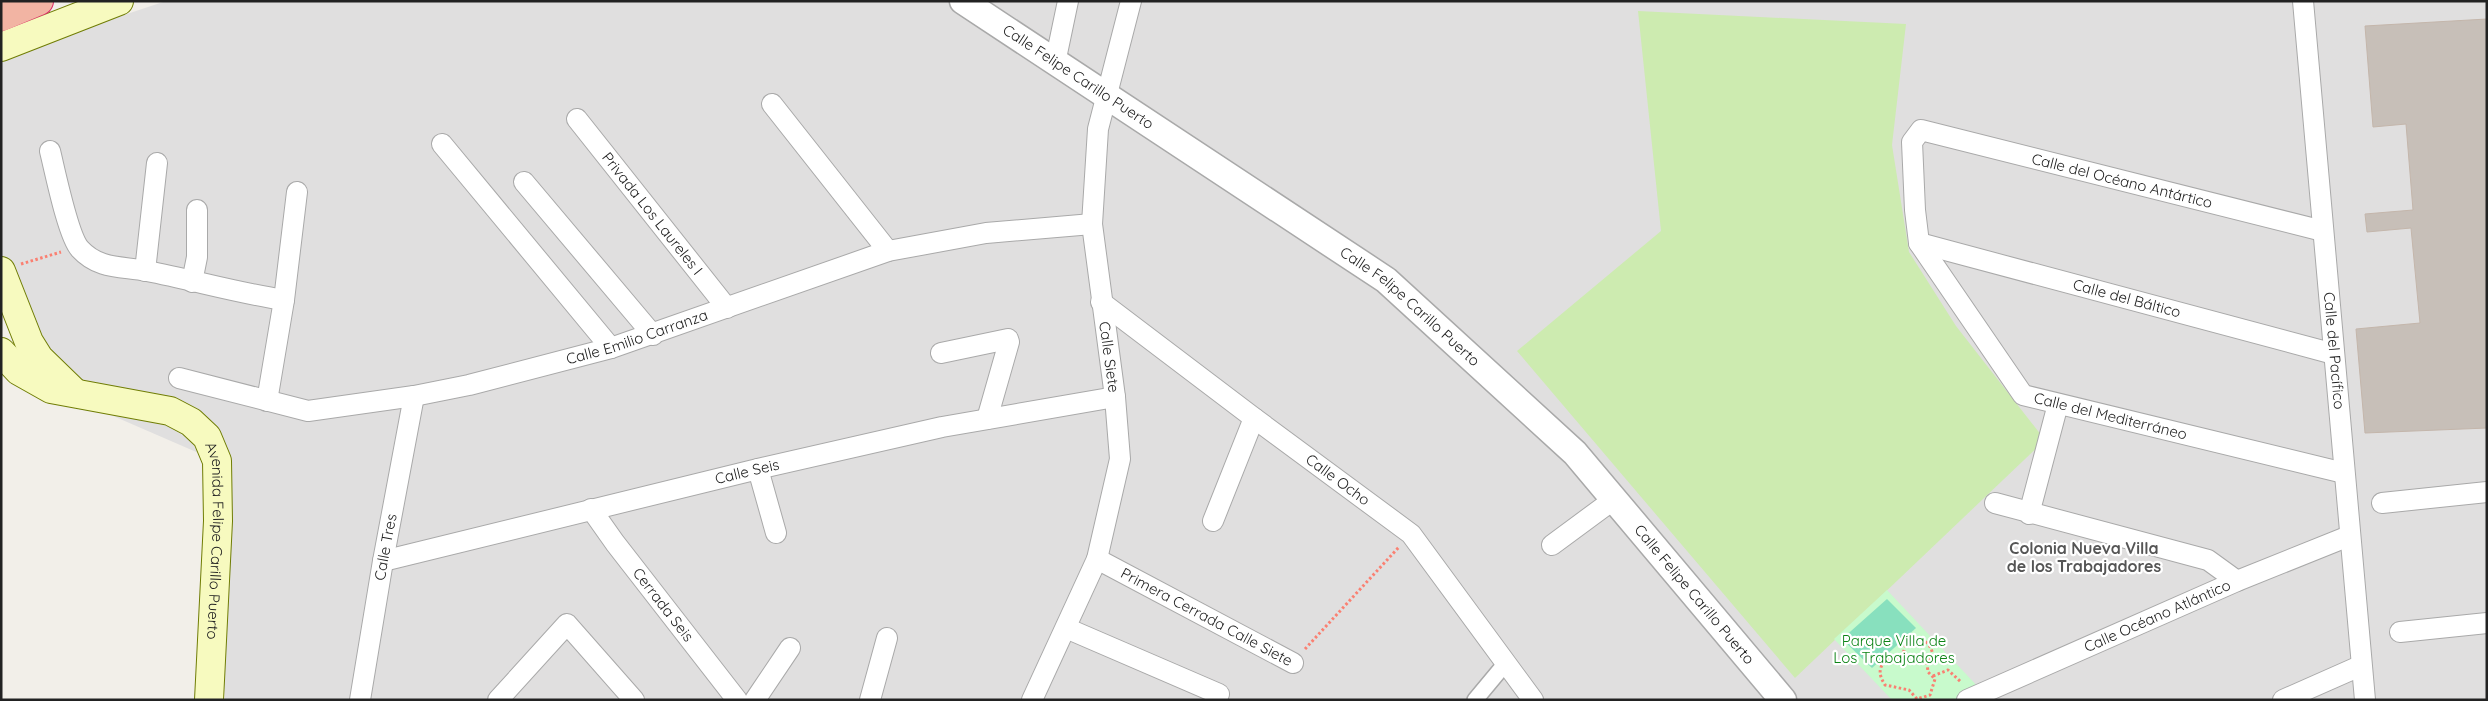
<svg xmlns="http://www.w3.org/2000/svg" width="2488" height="701" font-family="Quicksand,sans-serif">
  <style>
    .residential { fill: #e0dfdf }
    .grass { fill: #cdebb0 }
    .park { fill: #c8facc }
    .pitch { fill: #88e0be }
    .building { fill: #c7bfb8; stroke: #c4b6ab }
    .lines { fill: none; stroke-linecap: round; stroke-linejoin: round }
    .pedestrian-casing { stroke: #a9a9a9; stroke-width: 18 }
    .minor-casing { stroke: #a9a9a9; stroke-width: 22 }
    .tertiary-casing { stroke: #a9a9a9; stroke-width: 29 }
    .secondary-casing { stroke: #707d05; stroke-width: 30 }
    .trunk-casing { stroke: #dc2a67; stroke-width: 30 }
    .path { stroke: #fa8072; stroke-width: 3; stroke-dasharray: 2.5 2.5; stroke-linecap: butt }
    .pedestrian { stroke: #fff; stroke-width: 15 }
    .minor { stroke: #fff; stroke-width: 20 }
    .tertiary { stroke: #fff; stroke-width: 26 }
    .secondary { stroke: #f7fabf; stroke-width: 28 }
    .trunk { stroke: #f2b4a3; stroke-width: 28 }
    .labels { text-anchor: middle; stroke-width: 4.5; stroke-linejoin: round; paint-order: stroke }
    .street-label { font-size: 15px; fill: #222; stroke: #fff }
    .park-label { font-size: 15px; fill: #0c8416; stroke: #fff }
    .neighbourhood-label { font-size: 16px; font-weight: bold; fill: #555; stroke: #fff }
  </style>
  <rect width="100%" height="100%" fill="#f2efe9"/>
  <path class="residential" d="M166 1H2487V700H225L217 461 51 389 1 313V56Z"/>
  <path class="grass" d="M1638 11 1906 24 1892 145 1909 252 1956 326 2045 440 1795 678 1517 351 1661 231Z"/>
  <path class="park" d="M1887 590 1980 689 1958 700H1892L1834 639Z"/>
  <path class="pitch" d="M1887 599 1916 628 1872 668 1842 639Z"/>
  <path class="building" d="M2487 19V428L2365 433 2356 329 2420 323 2411 228 2367 232 2365 214 2413 210 2406 124 2373 127 2365 26Z"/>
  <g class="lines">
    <g class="pedestrian-casing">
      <path id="pedestrian" d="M1475 700 1505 664"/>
    </g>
    <g class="minor-casing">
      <g id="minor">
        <path id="s1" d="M2303 1 2365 700"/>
        <path d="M1055 63 1068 1"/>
        <path d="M772 104 888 251"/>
        <path id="s2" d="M577 119 727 308"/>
        <path d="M442 144 611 348"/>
        <path d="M50 151C55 171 68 236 80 249 99 270 123 266 147 271 193 280 238 293 284 300"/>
        <path d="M524 182 653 335"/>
        <path id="s3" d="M2323 231 1921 130 1912 142 1915 210 1919 243 2023 395 2344 473"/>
        <path id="s4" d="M1919 243 2334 354"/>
        <path d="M145 271 157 163"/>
        <path d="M192 282 197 257V210"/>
        <path id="s5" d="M1101 302 1254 418 1411 534 1533 700"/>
        <path d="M941 353 1008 339 1009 342 987 419"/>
        <path id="s6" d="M179 378 308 411 414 396 469 385 611 348 888 251 986 233 1092 224"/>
        <path d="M267 401 284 300 297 192"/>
        <path d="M758 469 776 533"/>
        <path d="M1995 503 2208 560 2237 581"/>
        <path d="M2382 503 2487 492"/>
        <path id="s7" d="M591 509 615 543 737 700"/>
        <path d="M2029 514 2058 404"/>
        <path d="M1213 521 1254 418"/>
        <path d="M1552 545 1613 500"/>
        <path id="s8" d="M1097 559 1293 663"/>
        <path id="s9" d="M383 561 758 469 942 427 1115 397"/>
        <path d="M1066 628 1219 694"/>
        <path d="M2400 632 2487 623"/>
        <path id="s10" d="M360 700 383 561 414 396"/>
        <path d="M498 700 567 624 634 700"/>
        <path d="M755 700 790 648"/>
        <path d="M870 700 887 638"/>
        <path d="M1032 700 1097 559 1120 459 1115 397 1092 224 1098 129 1131 1"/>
        <path id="s11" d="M1967 700 2237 581 2349 536"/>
        <path d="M2283 700 2360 666"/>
      </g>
    </g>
    <g class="tertiary-casing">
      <g id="tertiary">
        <path id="s12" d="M963 1 1386 280 1575 453 1783 700"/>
      </g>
    </g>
    <g class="secondary-casing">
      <g id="secondary">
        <path d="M1 47 119 1"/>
        <path d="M1 271 29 342 39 358 73 391"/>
        <path id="s13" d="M1 352 19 371 51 389 170 411 191 422 207 437 217 461 218 521 209 700"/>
      </g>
    </g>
    <g class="trunk-casing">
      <path id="trunk" d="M1 17 39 1"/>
    </g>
    <path class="path" d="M21 264 61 252
      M1911 639C1924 638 1931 643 1933 656L1927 663 1928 672 1935 679 1930 695 1917 699 1909 690 1885 685C1879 675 1878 670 1885 660L1902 656 1907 642Z
      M1305 649 1399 547
      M1933 676 1948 670 1961 682"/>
    <use href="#pedestrian" class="pedestrian"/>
    <use href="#minor" class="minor"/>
    <use href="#tertiary" class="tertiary"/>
    <use href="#secondary" class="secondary"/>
    <use href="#trunk" class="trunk"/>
  </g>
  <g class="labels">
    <g class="street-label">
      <text dy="5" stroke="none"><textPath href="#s12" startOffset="138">Calle Felipe Carillo Puerto</textPath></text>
      <text transform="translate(2122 181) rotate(14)" y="5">Calle del Océano Antártico</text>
      <text dy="5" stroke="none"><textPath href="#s2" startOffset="121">Privada Los Laureles I</textPath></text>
      <text dy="5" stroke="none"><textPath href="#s4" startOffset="215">Calle del Báltico</textPath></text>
      <text dy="5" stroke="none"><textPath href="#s12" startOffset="542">Calle Felipe Carillo Puerto</textPath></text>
      <text dy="5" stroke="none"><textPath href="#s6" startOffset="471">Calle Emilio Carranza</textPath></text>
      <text dy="5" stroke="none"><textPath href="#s1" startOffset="351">Calle del Pacífico</textPath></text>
      <text transform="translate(1109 357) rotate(82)" y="5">Calle Siete</text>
      <text dy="5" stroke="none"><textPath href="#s3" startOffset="805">Calle del Mediterráneo</textPath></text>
      <text dy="5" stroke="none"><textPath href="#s9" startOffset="375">Calle Seis</textPath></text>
      <text dy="5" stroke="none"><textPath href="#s5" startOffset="296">Calle Ocho</textPath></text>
      <text dy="5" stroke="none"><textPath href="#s13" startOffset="335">Avenida Felipe Carillo Puerto</textPath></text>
      <text dy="5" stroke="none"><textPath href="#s10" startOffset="155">Calle Tres</textPath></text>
      <text dy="5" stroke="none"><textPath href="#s12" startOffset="948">Calle Felipe Carillo Puerto</textPath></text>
      <text dy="5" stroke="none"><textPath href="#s7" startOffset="120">Cerrada Seis</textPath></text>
      <text dy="5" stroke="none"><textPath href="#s8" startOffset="124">Primera Cerrada Calle Siete</textPath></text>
      <text dy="5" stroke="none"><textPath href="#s11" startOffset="208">Calle Océano Atlántico</textPath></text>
    </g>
    <g class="park-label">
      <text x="1894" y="646">Parque Villa de<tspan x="1894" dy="17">Los Trabajadores</tspan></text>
    </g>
    <g class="neighbourhood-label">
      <text x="2084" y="554">Colonia Nueva Villa<tspan x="2084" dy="18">de los Trabajadores</tspan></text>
    </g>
  </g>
  <rect width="2488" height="701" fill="none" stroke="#222222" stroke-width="5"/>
</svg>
